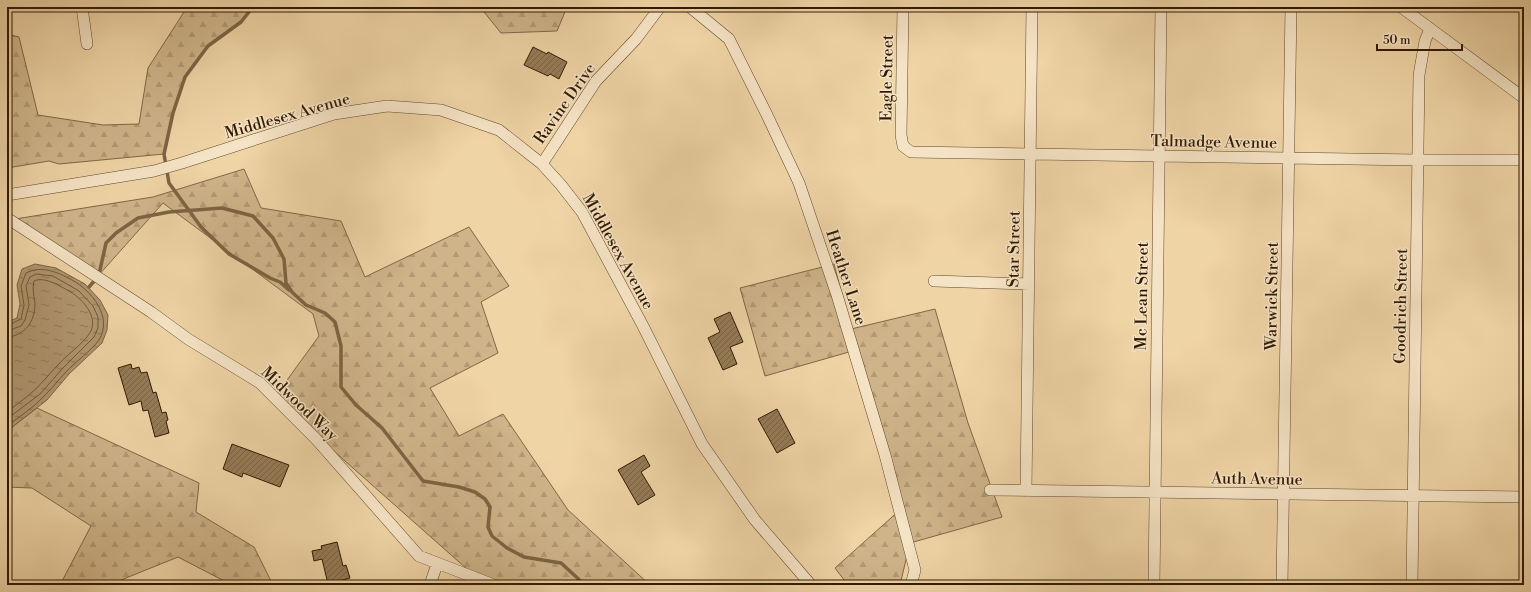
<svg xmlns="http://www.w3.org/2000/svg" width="1531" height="592" font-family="'Libre Bodoni',serif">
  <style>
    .forest { fill: url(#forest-firs); stroke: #806746 }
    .water { fill: url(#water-ripples); stroke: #7d6442 }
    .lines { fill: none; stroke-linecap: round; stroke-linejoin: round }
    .shore { stroke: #705838; stroke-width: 1 }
    .stream { stroke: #7d6442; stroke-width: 3.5 }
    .building { fill: url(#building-hatch); stroke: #321a01 }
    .minor-casing { stroke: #61482a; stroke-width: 12 }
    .minor { stroke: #f5e3c5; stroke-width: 11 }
    .labels { text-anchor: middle; stroke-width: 3; stroke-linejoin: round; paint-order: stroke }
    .street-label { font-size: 16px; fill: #321a01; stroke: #f5e3c5 }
  </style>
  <defs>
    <pattern id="forest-firs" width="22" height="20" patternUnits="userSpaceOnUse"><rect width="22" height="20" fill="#cfb48a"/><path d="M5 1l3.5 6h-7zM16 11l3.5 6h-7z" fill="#b29a75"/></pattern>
    <pattern id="water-ripples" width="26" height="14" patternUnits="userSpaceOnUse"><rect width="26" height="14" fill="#af956e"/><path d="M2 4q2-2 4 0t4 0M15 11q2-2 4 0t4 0" fill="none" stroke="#8f7958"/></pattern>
    <pattern id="building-hatch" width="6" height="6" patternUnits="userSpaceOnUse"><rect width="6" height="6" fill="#947b57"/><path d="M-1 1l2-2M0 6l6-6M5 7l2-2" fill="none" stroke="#796446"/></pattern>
  </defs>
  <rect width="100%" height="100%" fill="#efd4a6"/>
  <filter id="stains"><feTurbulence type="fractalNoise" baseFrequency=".005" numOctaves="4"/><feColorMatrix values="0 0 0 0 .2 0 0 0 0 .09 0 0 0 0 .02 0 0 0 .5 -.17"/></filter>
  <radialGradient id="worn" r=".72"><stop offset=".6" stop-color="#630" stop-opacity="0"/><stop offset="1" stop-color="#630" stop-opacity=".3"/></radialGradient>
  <path class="forest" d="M191 7H253L241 22 208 46 185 77 173 113 164 154 59 164 49 161 7 168V34L19 37 38 115 103 125 139 124 148 68 184 12Z
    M480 7H567L557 31 501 33Z
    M244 169 261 208 341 221 365 277 469 227 509 286 481 302 498 353 430 388 459 436 503 414 568 510 650 585H485L274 398 319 336 313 314 163 203 98 276 15 219 153 197Z
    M834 264 851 329 935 309 968 423 1002 517 910 543 900 585H848L835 568 901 509 856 350 765 376 740 288Z
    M37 408 199 483 196 512 254 547 273 585H232L178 557 121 580 119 585H60L91 526 32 488 7 487V431Z"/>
  <path class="water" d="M35 264 56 268 85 284 100 300 108 315 107 330 102 343 69 374 47 400 7 431V322L17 318 20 304 17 285 22 269Z"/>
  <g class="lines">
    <path class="shore" d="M7 326 21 319 24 305 21 286 26 273C42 265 57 272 72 280 92 291 113 317 99 340 92 350 75 362 66 372 58 380 51 390 43 397 33 408 19 417 7 426
      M7 331 21 326 25 320 29 305 26 286 30 277 36 274 53 276 79 291 93 306 98 317V328L94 337 63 368 40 394 7 419
      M7 337C25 336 35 321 35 304 34 295 32 289 34 281 44 276 60 286 69 291 80 297 96 313 92 328 89 340 67 354 59 364 49 374 40 386 29 395 22 401 14 406 7 412"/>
    <path class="stream" d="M253 7 241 22 208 46 185 77 173 113 164 154 169 183 201 227 229 254 270 278 280 282 289 290
      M89 287 95 280 100 270 106 243 116 233 138 218 169 212 222 208 253 216 273 238 284 259 286 283 292 292 306 305 325 313 335 322 341 346V387L356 405 382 428 423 481 459 487 475 492 485 499 490 507 488 527 492 536 507 548 524 557 561 563 585 585"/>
  </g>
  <path class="building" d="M533 47 547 54 548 52 567 62 559 79 550 74 548 76 524 65Z
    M730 312 743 342 730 347 737 364 723 370 708 338 720 332 714 319Z
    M131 364 132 369 139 367 141 373 147 372 153 393 156 392 162 413 166 412 168 420 166 421 169 433 155 437 148 410 143 411 141 401 129 405 118 368Z
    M777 409 795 443 777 453 758 419Z
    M232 444 289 465 280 487 243 473 242 477 223 469Z
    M644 455 650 466 641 472 655 495 638 505 618 470Z
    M337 542 343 566 346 565 350 578 328 584 322 559 314 561 312 551 322 549 321 546Z"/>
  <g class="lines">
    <g class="minor-casing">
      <path id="minor" d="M82 7 87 44
        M690 7 729 39 767 115 799 183 837 295 885 455 915 570 911 585
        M903 7 901 135 903 146 911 152 1418 160H1524
        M1401 7 1524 98
        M542 164 596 81 636 39 660 7
        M7 195 154 171 182 163 334 114 387 106 441 110 499 130 542 164 561 185 582 212 643 326 702 444 755 520 811 585
        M7 218 151 312 188 339 260 383 316 439 419 556 494 585
        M934 281 1029 284
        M990 490 1524 497
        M1026 491 1032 7
        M430 585 437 564
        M1154 585 1161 7
        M1282 585 1291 7
        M1412 585 1419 75 1425 41 1430 29"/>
    </g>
    <use href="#minor" class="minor"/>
  </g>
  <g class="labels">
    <g class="street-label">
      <text transform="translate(886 78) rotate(-89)" y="6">Eagle Street</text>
      <text transform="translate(564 103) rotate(-55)" y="6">Ravine Drive</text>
      <text transform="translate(287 115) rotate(-16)" y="6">Middlesex Avenue</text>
      <text transform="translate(1214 141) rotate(1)" y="6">Talmadge Avenue</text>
      <text transform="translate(1013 249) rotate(-89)" y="6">Star Street</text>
      <text transform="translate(619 251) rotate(61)" y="6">Middlesex Avenue</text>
      <text transform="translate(847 277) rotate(72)" y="6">Heather Lane</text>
      <text transform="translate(1141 296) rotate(-89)" y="6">Mc Lean Street</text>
      <text transform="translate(1271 296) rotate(-89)" y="6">Warwick Street</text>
      <text transform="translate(1400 306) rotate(-89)" y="6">Goodrich Street</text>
      <text transform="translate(300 403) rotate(44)" y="6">Midwood Way</text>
      <text transform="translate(1257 478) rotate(1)" y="6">Auth Avenue</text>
    </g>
  </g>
  <rect width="1531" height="592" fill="none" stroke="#efd4a6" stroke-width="24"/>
  <rect x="8" y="8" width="1515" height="576" fill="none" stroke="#321a01" stroke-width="2"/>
  <rect x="12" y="12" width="1507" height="568" fill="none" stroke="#321a01"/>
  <path d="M1377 44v6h85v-6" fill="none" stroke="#321a01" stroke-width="2"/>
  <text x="1383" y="44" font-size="12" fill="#321a01" stroke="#f5e3c5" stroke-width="3" paint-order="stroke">50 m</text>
  <rect width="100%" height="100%" filter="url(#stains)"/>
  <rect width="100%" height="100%" fill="url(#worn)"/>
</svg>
